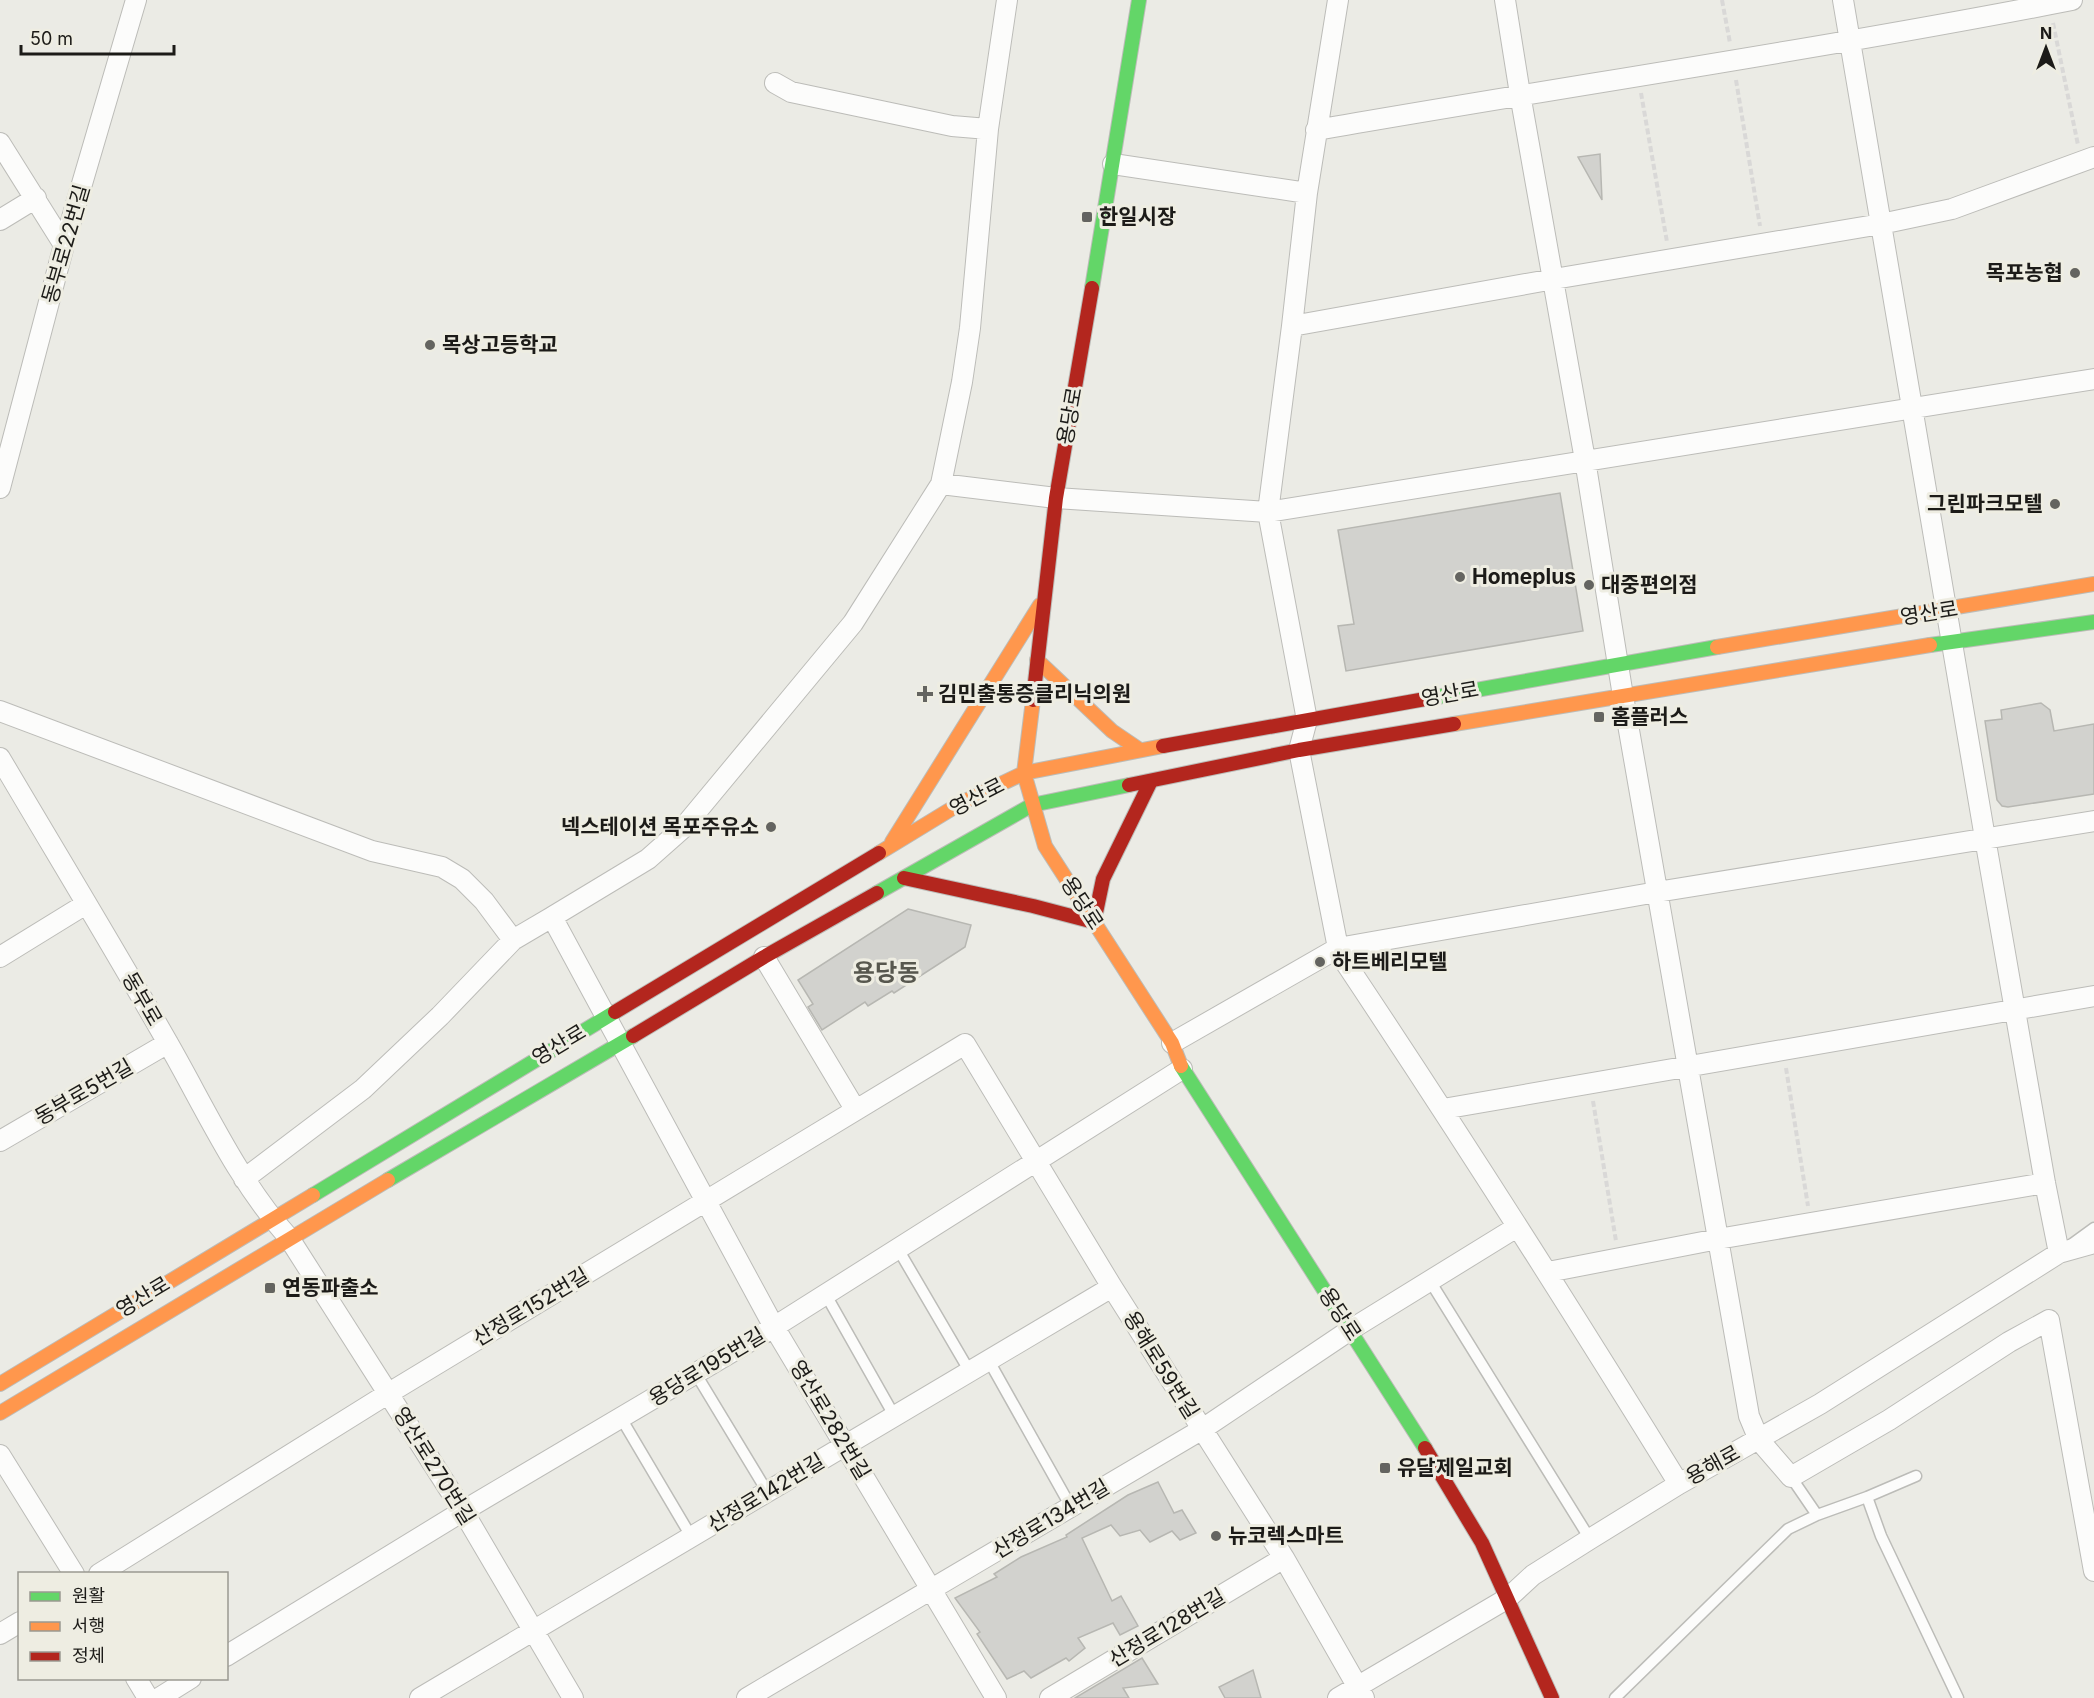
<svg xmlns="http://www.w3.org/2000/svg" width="2094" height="1698" font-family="Inter,'Noto Sans KR',sans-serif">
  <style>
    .building { fill: #d2d2ce; stroke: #b7b7b2; stroke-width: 1.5 }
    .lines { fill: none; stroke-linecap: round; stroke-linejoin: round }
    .lane-casing { stroke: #bcbcb8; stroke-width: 13 }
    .street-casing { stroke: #bcbcb8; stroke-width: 22 }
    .fast-casing { stroke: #bcbcb8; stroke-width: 16 }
    .slow-casing { stroke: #bcbcb8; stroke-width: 16 }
    .jam-casing { stroke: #bcbcb8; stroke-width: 16 }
    .path { stroke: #d9d8d7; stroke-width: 4; stroke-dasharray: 6 3; stroke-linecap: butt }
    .lane { stroke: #fcfcfb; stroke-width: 10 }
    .street { stroke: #fcfcfb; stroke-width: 20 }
    .fast { stroke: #63d668; stroke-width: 14 }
    .slow { stroke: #ff974d; stroke-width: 14 }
    .jam { stroke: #b3261e; stroke-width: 14 }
    .poi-dot { fill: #646460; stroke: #eeede2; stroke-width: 2 }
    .labels { text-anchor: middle; stroke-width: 6; stroke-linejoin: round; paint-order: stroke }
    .poi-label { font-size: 21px; font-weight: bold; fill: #1c1b18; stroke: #eeede2; text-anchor: start }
    .street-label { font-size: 21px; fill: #1c1b18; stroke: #eeede2 }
    .quarter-label { font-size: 24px; font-weight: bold; fill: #57574e; stroke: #eeede2 }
  </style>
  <rect width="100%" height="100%" fill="#ebebe5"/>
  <path class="building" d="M1600 154 1602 200 1578 157Z
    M1560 493 1583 631 1346 671 1338 626 1354 624 1338 530Z
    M2041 703 2050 710 2054 731 2094 724V794L2008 807 2002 806 1997 800 1985 721 2002 719 2001 710Z
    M908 909 971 925 965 947 894 993 892 991 868 1006 865 1002 822 1030 808 1007 813 1004 798 980Z
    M1158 1482 1174 1513 1182 1510 1196 1533 1180 1540 1172 1531 1150 1542 1140 1530 1120 1536 1111 1525 1082 1538 1112 1601 1121 1596 1138 1626 1120 1635 1113 1623 1078 1638 1085 1648 1069 1661 1066 1658 1031 1678 1024 1671 1007 1679 977 1634 980 1632 955 1598 997 1577 994 1574 1021 1557 1067 1537 1066 1535 1128 1495Z
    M1142 1658 1158 1684 1123 1688 1129 1698H1075Z
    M1253 1670 1261 1698H1225L1219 1687Z"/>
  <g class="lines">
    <g class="lane-casing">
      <path id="lane" d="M2072 1244 2094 1228
        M898 1249 970 1372
        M1430 1281 1590 1539
        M826 1295 895 1417
        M989 1361 1071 1507
        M696 1374 768 1493
        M621 1418 692 1538
        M1791 1477 1817 1515 1867 1497 1916 1476
        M1867 1497 1881 1536 1958 1698
        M1615 1698 1788 1529 1817 1515"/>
    </g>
    <g class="street-casing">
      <path id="street" d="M1338 0 1307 193 1292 326 1268 512 1307 720 1299 750 1338 948 1347 965C1461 1136 1571 1309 1679 1484
        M1505 0 1520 94 1585 460 1623 696 1749 1416 1759 1440 1791 1477 1889 1420 2009 1342 2049 1320 2094 1571
        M1843 0 1985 838 2045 1183 2059 1253
        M775 83 791 92 952 126 988 129
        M1316 130C1568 86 1821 49 2072 0
        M0 143 64 245
        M1113 164 1307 193
        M0 220 36 198
        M1292 326 1554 279 1881 224 1952 209 2094 157
        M941 484 1056 498 1268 512 2094 379
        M0 488 64 245 136 0
        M0 711 372 851 442 867 462 879 484 901 513 940
        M0 758C56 853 114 948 169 1045 206 1110 238 1181 289 1238L463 1511 573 1698
        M0 957 86 904
        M764 957 855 1109
        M1172 1043 1338 948 1657 892 2094 821
        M1443 1109 2094 996
        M0 1141 168 1043
        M244 1179 363 1089 440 1016 513 940 552 917
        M1548 1272 1718 1239 2045 1183
        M0 1455 74 1574
        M99 1574 389 1393 965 1044 1112 1287 1284 1558 1364 1698
        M0 1634 20 1622
        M226 1656 463 1511 774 1327 1182 1069
        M136 1678 148 1698
        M159 1698 191 1678
        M420 1698 1112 1287
        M747 1698 1201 1430 1350 1330 1517 1227
        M996 1698 774 1327 552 917 648 859 683 828 853 623 941 484 962 382 970 328 988 129 1007 0
        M1050 1698 1284 1558
        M1338 1698 1508 1598 1533 1575 1590 1539 1679 1484 1820 1404 2059 1253 2094 1243"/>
    </g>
    <g class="fast-casing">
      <path id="fast" d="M1092 288 1139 0
        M1930 645 2094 622
        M1431 698 1717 647
        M877 893 1032 805 1129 785
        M1181 1066 1425 1448
        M388 1180 633 1036
        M313 1195 615 1012"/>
    </g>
    <g class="slow-casing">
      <path id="slow" d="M1717 647 2094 584
        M1037 660 1112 731 1140 750
        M1033 700 1024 773 1045 846 1172 1043 1181 1066
        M1454 724 1930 645
        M892 842 1040 605
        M879 853 961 803 1024 773 1163 746
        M0 1384 313 1195
        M0 1413 388 1180"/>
    </g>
    <g class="jam-casing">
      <path id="jam" d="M1033 700 1056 498 1092 288
        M1163 746 1431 698
        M1129 785 1299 750 1454 724
        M904 878 1033 906 1094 922 1103 879 1151 781
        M615 1012 879 853
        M633 1036 764 957 877 893
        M1425 1448 1482 1543 1552 1698"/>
    </g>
    <path class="path" d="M1722 0 1730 43
      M2053 23 2078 145
      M1736 80 1760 226
      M1641 93 1667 242
      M1786 1068 1808 1206
      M1593 1101 1616 1241"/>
    <use href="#lane" class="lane"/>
    <use href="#street" class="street"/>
    <use href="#fast" class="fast"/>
    <use href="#slow" class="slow"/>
    <use href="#jam" class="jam"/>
  </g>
  <g class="poi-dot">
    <rect x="1081" y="211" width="12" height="12" rx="3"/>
    <circle cx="2075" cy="273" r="6"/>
    <circle cx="430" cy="345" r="6"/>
    <circle cx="2055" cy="504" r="6"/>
    <circle cx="1460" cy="577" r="6"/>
    <circle cx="1589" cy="585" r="6"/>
    <path d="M922 685h6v6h6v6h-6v6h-6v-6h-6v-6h6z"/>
    <rect x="1593" y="711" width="12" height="12" rx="3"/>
    <circle cx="771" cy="827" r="6"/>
    <circle cx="1320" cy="962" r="6"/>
    <rect x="264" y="1282" width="12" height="12" rx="3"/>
    <rect x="1379" y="1462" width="12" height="12" rx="3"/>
    <circle cx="1216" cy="1536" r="6"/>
  </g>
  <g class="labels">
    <g class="poi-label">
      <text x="1099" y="224">한일시장</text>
      <text x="2063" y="280" text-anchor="end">목포농협</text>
      <text x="442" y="352">목상고등학교</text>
      <text x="2043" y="511" text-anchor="end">그린파크모텔</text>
      <text x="1472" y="584">Homeplus</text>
      <text x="1601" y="592">대중편의점</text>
      <text x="938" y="701">김민출통증클리닉의원</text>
      <text x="1611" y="724">홈플러스</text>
      <text x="759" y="834" text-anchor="end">넥스테이션 목포주유소</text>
      <text x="1332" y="969">하트베리모텔</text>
      <text x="282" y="1295">연동파출소</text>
      <text x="1397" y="1475">유달제일교회</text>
      <text x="1228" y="1543">뉴코렉스마트</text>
    </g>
    <g class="street-label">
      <text transform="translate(66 244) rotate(-74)" y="7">동부로22번길</text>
      <text transform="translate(1070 416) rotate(-80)" y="7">용당로</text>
      <text transform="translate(1929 613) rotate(-9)" y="7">영산로</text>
      <text transform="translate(1450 694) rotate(-10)" y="7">영산로</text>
      <text transform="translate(977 797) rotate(-27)" y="7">영산로</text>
      <text transform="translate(1082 903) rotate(57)" y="7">용당로</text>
      <text transform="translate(142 999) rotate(60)" y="7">동부로</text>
      <text transform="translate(559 1045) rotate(-31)" y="7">영산로</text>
      <text transform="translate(84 1092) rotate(-30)" y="7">동부로5번길</text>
      <text transform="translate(143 1297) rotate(-31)" y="7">영산로</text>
      <text transform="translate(531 1307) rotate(-31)" y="7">산정로152번길</text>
      <text transform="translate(1340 1314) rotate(57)" y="7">용당로</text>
      <text transform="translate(1161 1365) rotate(58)" y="7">용해로59번길</text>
      <text transform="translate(707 1367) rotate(-31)" y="7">용당로195번길</text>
      <text transform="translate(830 1420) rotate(59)" y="7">영산로282번길</text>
      <text transform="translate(1713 1465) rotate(-29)" y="7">용해로</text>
      <text transform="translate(434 1466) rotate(58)" y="7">영산로270번길</text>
      <text transform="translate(766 1493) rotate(-31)" y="7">산정로142번길</text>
      <text transform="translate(1051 1519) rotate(-31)" y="7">산정로134번길</text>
      <text transform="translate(1167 1628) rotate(-31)" y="7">산정로128번길</text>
    </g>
    <g class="quarter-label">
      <text x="886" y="981">용당동</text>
    </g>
  </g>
  <rect x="18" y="1572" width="210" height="108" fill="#eeede2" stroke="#9a9991" stroke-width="1.5"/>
  <rect x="30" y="1592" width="30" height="9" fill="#63d668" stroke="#9a9991" stroke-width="1.5"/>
  <text x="72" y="1602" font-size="18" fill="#1c1b18">원활</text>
  <rect x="30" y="1622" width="30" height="9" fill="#ff974d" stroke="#9a9991" stroke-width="1.5"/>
  <text x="72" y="1632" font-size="18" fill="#1c1b18">서행</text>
  <rect x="30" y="1652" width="30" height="9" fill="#b3261e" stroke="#9a9991" stroke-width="1.5"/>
  <text x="72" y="1662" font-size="18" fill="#1c1b18">정체</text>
  <g transform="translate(2046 48)" stroke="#eeede2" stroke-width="4.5" paint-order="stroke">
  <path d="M0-4.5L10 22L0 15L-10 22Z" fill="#1c1b18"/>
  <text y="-9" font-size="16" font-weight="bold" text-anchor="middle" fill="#1c1b18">N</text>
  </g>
  <path d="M21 45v9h153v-9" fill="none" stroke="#1c1b18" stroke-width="3"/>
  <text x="30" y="45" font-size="18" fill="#1c1b18" stroke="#eeede2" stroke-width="4.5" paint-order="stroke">50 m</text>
</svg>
